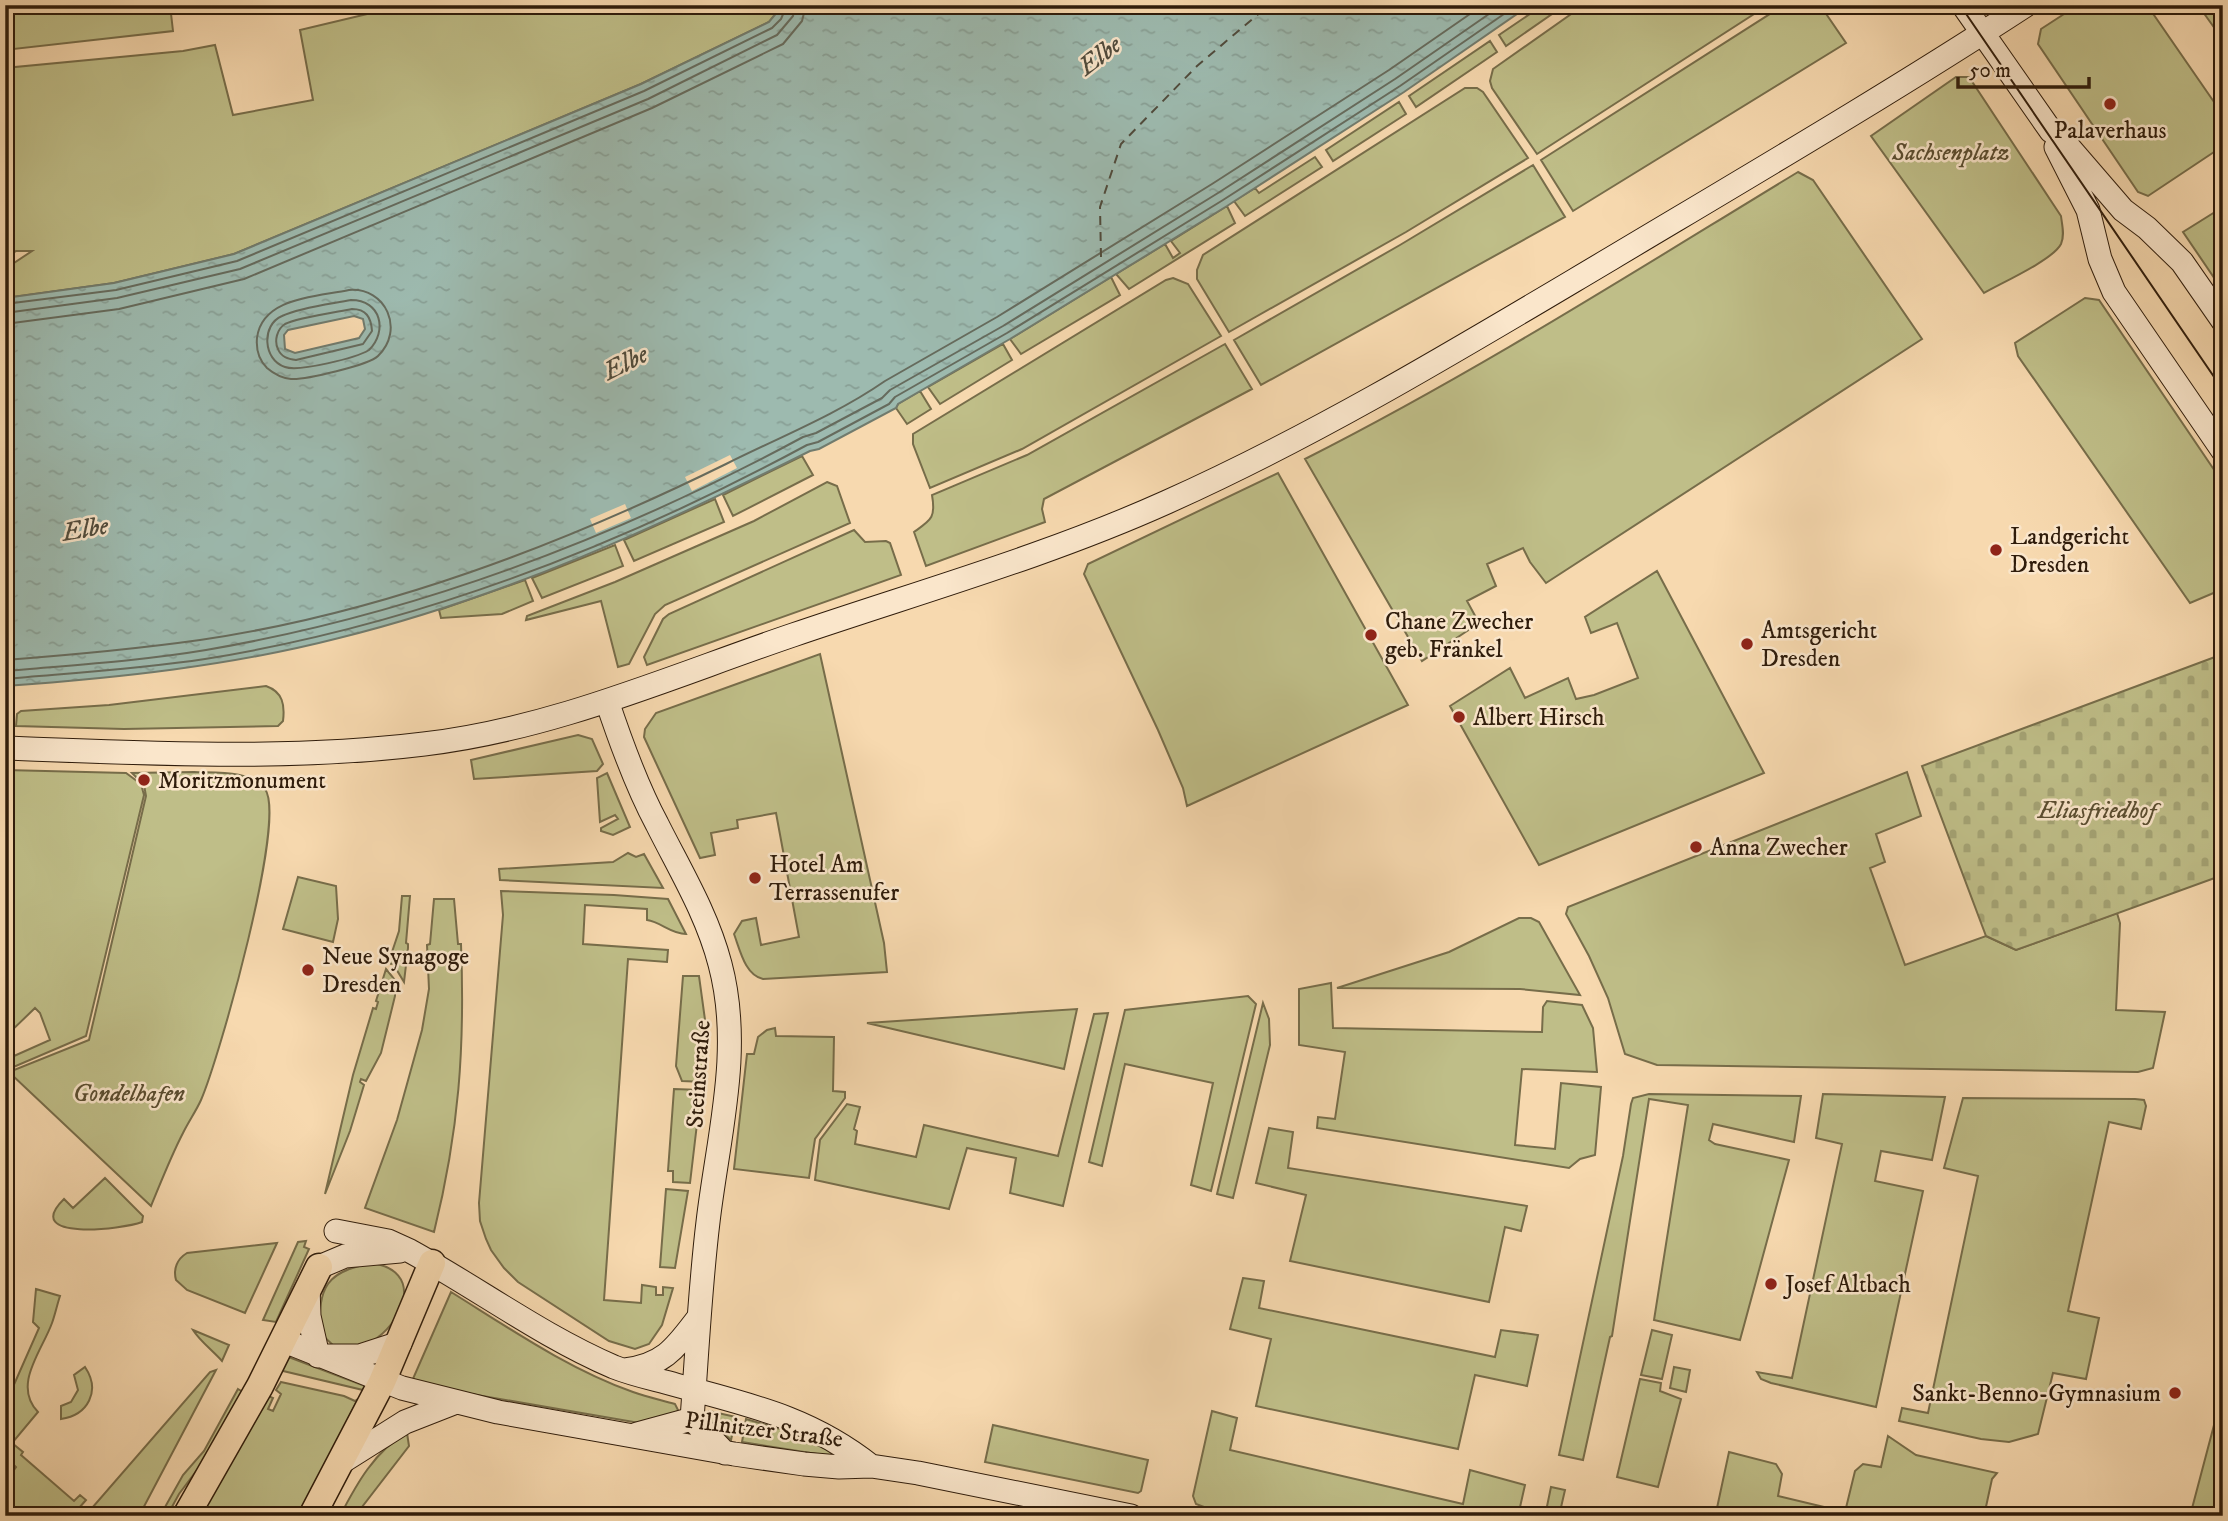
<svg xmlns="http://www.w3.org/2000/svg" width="2228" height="1521" font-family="'IM FELL DW Pica',serif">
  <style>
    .green { fill: #bfbe88; stroke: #776d4a; stroke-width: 2 }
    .cemetery { fill: url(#cemetery-stones); stroke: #776d4a; stroke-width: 2 }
    .water { fill: url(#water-ripples); stroke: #717b6d; stroke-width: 2; fill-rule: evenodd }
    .pier { fill: #f7d9af }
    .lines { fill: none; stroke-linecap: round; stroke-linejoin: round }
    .shore { stroke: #666b5d; stroke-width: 2 }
    .ferry { stroke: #504b3c; stroke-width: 2; stroke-dasharray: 9 7; stroke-linecap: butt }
    .secondary-casing { stroke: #2f1c0b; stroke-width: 25 }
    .primary-casing { stroke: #2f1c0b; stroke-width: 29 }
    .secondary { stroke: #fae6cb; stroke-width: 23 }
    .primary { stroke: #f7d9af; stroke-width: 26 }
    .tram { stroke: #2f1c0b; stroke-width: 2 }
    .poi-dot { fill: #8f2418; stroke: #fae6cb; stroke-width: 2.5 }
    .labels { text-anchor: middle; stroke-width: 5; stroke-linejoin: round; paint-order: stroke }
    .poi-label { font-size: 24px; fill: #2f1c0b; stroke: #fae6cb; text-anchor: start }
    .park-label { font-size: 24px; font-style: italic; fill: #5a4d30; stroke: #fae6cb }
    .street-label { font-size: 24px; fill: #2f1c0b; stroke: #fae6cb }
    .water-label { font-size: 26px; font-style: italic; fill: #504b3c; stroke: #fae6cb }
  </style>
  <defs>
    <pattern id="cemetery-stones" width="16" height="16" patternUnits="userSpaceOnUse" patternTransform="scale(1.75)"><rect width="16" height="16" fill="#bfbe88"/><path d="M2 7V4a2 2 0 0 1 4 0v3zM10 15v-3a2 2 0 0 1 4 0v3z" fill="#a4a374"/></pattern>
    <pattern id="water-ripples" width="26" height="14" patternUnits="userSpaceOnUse" patternTransform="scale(1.75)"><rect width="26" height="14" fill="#9dbaaf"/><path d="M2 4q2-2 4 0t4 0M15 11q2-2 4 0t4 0" fill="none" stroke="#889f95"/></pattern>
  </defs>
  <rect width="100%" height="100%" fill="#f7d9af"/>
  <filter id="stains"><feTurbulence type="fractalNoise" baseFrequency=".00286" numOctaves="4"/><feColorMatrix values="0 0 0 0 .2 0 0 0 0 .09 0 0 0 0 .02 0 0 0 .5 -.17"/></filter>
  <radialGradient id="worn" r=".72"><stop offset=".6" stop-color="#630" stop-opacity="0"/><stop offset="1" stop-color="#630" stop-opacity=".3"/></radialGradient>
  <path class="green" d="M5 5H170L173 31 5 50Z
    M405 5H783L769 22 641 84 234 254 114 283 5 298V269L32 251H16L5 257V68L183 51 215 45 233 115 313 100 300 30Z
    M1543 5H1565L1506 46 1499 35Z
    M1584 5H1768L1537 154 1492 88 1490 81 1493 69Z
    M1784 5H1820L1846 43 1573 211 1541 160Z
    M2078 5H2147L2223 115V146L2148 196 2138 192 2038 44 2041 29Z
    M2198 5H2223V40Z
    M1490 41 1497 52 1416 107 1409 96Z
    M1956 77H1969L2061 216C2062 225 2065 235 2061 244 2053 260 2001 283 1984 293L1871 136Z
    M1465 88H1477L1483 92 1528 158 1406 232 1229 332 1197 279V270L1203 255Z
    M1399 102 1406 114 1333 161 1326 150Z
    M1315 157 1322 167 1245 216 1234 201 1255 188 1259 193Z
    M1533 165 1565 217 1261 385 1234 340 1400 245Z
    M1798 172 1813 180 1922 339 1546 583 1530 562 1523 548 1487 564 1496 586 1467 601 1479 623 1422 661 1305 459C1475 373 1635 271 1798 172Z
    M1227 206 1235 223 1129 289 1116 274 1165 244 1173 258 1180 253 1171 241Z
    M2223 207V291L2183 232Z
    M1111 277 1120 295 1021 354 1010 339Z
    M1173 278 1188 284 1221 336 1022 449 930 488 913 444V434L1166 280Z
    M2085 298 2099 300 2223 483V589L2190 603 2018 356 2015 343Z
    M1003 344 1012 360 940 404 928 387Z
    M1225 344 1252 389 1044 499 1042 509 1045 522 926 566 914 532C931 520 936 518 932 495L1027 455Z
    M920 391 931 409 907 424 896 408 898 404Z
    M802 456 813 475 733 516 723 495Z
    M1278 473 1408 705 1187 806 1183 788 1158 730 1084 574 1088 564Z
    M827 482 837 486 850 523 665 605 655 614 629 664 618 667 601 601 526 620 527 616 615 582 754 521Z
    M715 499 724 522 634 561 624 540Z
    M854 530 865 542 886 541 890 543 901 575 647 665 644 657 663 619 669 614Z
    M615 545 623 566 542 598 532 578Z
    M1657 571 1764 773 1539 865 1450 706 1510 668 1525 698 1568 678 1576 699 1594 695 1638 678 1617 623 1591 633 1585 617Z
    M525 580 533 601 502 614 441 618 439 610Z
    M820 654 884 943 887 972 763 979C745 975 740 950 734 934L742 921 756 918 761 945 799 937 776 813 737 820 738 828 711 833 715 855 700 858 644 737 645 729 656 713Z
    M266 686C283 692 285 705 283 721L278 726 124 729 16 726 17 714 21 711 109 705Z
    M578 735 592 739 603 764 597 771 474 779 471 760Z
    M5 770 126 773 141 784 144 795 86 1036 11 1068 9 1073 5 1068V1060L50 1040 40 1013 35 1008 5 1037Z
    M194 772C215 773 251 770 265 789 287 819 219 1059 201 1100 196 1111 189 1121 183 1133 171 1156 161 1182 151 1206L12 1075 14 1070 89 1040 146 796 144 785 132 773Z
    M1907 772 1921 816 1876 834 1885 862 1870 868 1905 965 1986 936 2016 950 2117 913 2120 923 2116 1010 2165 1012 2153 1068 2138 1072 1657 1065 1625 1054 1608 998 1589 956 1566 914 1568 907Z
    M607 773 630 827 613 835 601 831V828L618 819 615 815 600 822 597 778Z
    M628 853 636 857 644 854 663 888 500 880 499 869 613 862Z
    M298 877 336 886 338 919 333 942 283 929Z
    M501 891 614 895 668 899 686 934C671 934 661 922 647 920V909L585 905 583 944 668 950 667 962 628 959 604 1300 641 1303 642 1285 656 1287V1295H663V1287L673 1288 662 1325 649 1344 635 1349 609 1341 518 1282 504 1268 491 1250 486 1239 480 1221 479 1203 503 915Z
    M402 896H410L406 943 408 944V948L404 982 395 967 396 963 391 964 389 962 391 956 394 957 395 953 392 952 399 931Z
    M434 899H454L458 944H461C465 1048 459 1131 434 1232L365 1208 397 1120 422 1030 429 989 427 945 430 944Z
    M1519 918H1531L1539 922 1580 995 1520 989 1337 988 1449 952Z
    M386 969 395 980V996L381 1053 366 1081 361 1079 360 1082 364 1085 350 1131 325 1194 353 1075 373 1008 376 1009 378 1002 376 1001Z
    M683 976H699L706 1027 704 1082 682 1081 676 1066Z
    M1331 983 1333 1028 1542 1032 1543 1007 1547 1001 1582 1005 1593 1028 1597 1072 1522 1069 1515 1145 1555 1149 1561 1083 1601 1087 1595 1155 1580 1159 1569 1168 1317 1128 1318 1117 1335 1119 1345 1052 1299 1045V989Z
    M1248 996 1256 1004 1211 1191 1191 1185 1213 1083 1125 1064 1102 1166 1089 1162 1125 1010Z
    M1263 1003 1269 1019 1270 1045 1233 1198 1217 1194Z
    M1077 1009 1064 1069 867 1023Z
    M1108 1013 1063 1206 1010 1193 1016 1158 967 1148 949 1209 815 1180 820 1140 847 1104 860 1107 854 1129 857 1131 855 1144 916 1157 924 1125 1058 1156 1094 1014Z
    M775 1028 776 1036 834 1037 833 1091 845 1092V1098L815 1139 809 1178 734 1169 747 1054H754L758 1037 767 1030Z
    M674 1089 701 1090 690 1183 673 1182V1171H668Z
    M1649 1094 1801 1096 1794 1142 1713 1124 1709 1140 1715 1144 1789 1160 1740 1340 1654 1320 1688 1105 1649 1099 1612 1336 1610 1337 1583 1460 1559 1455 1623 1156 1631 1104 1633 1098Z
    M1823 1094 1945 1097 1932 1160 1881 1151 1875 1181 1923 1191 1876 1407 1771 1383 1761 1379 1757 1372 1792 1378 1842 1144 1816 1138Z
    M1963 1098 2135 1099 2144 1100 2146 1106 2141 1129 2109 1122 2068 1311 2099 1318 2086 1379 2053 1373 2038 1434 2009 1442 1981 1439 1899 1421 1902 1408 1928 1413 1978 1176 1944 1168Z
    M1269 1128 1293 1132 1288 1168 1527 1206 1521 1231 1505 1227 1489 1302 1290 1261 1306 1195 1256 1183Z
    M105 1178 143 1216 142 1222C124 1229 20 1242 64 1199L73 1208Z
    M666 1189 688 1191 675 1268 660 1267Z
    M306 1241 304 1247 309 1249 276 1322 263 1320 298 1242Z
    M277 1243 245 1313 187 1290 176 1280C173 1269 177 1259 187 1253Z
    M373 1263C422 1272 405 1317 377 1338 365 1346 348 1346 335 1347L320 1333C318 1287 326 1271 373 1263Z
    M1243 1278 1264 1281 1259 1308 1495 1357 1501 1330 1538 1335 1527 1386 1475 1375 1458 1449 1256 1406 1271 1339 1230 1329Z
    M36 1289 60 1296C57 1305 55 1315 52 1323 42 1351 12 1385 38 1412L12 1443 23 1452 21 1455 74 1501 80 1495 86 1500 72 1516H5V1483L16 1467 5 1456V1405L39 1328 33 1322Z
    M451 1292C509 1328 568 1369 633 1392 647 1397 661 1400 675 1404L678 1410 676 1416 651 1425 471 1394 412 1381Z
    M193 1330 229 1345 222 1361C213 1351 199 1340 193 1330Z
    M1652 1330 1672 1335 1662 1379 1641 1375Z
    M286 1356 365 1386 363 1390 279 1370Z
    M85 1367C101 1391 88 1415 61 1419V1406L71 1402 78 1390 74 1375Z
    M1674 1367 1690 1370 1686 1392 1670 1388Z
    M216 1370 139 1516H85L210 1372Z
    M1640 1379 1661 1383 1660 1391 1681 1399 1658 1487 1617 1477Z
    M281 1382 344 1396 355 1401 358 1399 299 1516H198L266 1395 273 1398 268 1409 273 1411 281 1394 276 1390Z
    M238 1389 243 1392 203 1462 179 1494 167 1516H160L183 1475 204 1451Z
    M2223 1391V1516H2190Z
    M709 1411 736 1417 731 1440 704 1416Z
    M1212 1411 1237 1418 1230 1450 1463 1504 1470 1470 1525 1485 1518 1516H1228L1196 1504 1193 1496Z
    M746 1419 801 1435 842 1458 742 1442Z
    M993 1425 1148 1460 1141 1491 1138 1493 985 1462Z
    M407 1433 409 1446 355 1516H340C356 1485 375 1450 407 1433Z
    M1888 1436 1916 1455 1997 1473 1992 1479 1984 1516H1752L1717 1508 1729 1452 1776 1464 1782 1474 1778 1496 1845 1512 1855 1471 1863 1464 1881 1467Z
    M1551 1487 1565 1490 1559 1516H1545Z"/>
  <path class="cemetery" d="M2223 654V875L2016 950 1986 936 1922 766Z"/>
  <path class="water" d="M783 5H1530L1404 92 1227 206 1010 339 898 404 896 408 819 449 810 451C658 527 505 597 339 638 230 666 118 678 5 686V298L114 283 234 254 641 84 769 22ZM354 316 363 319 365 329 359 338 295 353 285 349 284 335 288 330Z"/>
  <path class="pier" d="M730 455 737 468 692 491 685 477Z
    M625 504 631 518 596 533 590 519Z"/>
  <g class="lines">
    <path class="shore" d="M349 290C386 287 405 330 378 356 369 365 305 380 291 379 281 378 274 374 267 368 259 360 256 349 257 338 262 297 317 297 349 290Z
      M351 300C381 300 388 331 369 350 356 358 299 372 285 367 263 360 261 325 282 316 301 307 331 304 351 300Z
      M5 304 116 290 237 261 644 91 772 28 781 19 787 5
      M352 309C366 309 371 317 372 331L363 344 296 360C288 359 281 357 278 349 274 341 277 329 285 324 296 318 337 312 352 309Z
      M5 313 117 298 240 269 648 99 777 35 793 16 795 5
      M5 324 119 309 244 279 652 108 783 44 802 21 806 5
      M5 660C70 655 136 649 200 640 384 613 561 545 726 464 780 437 836 415 885 381L997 317 1212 184 1389 70 1483 5
      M5 671C72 665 140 661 206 650 415 614 616 538 803 437L816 433 882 398 890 390 1003 326 1218 193 1395 79 1502 5
      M5 679C72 673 139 669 205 659 416 625 620 546 807 445L818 442 889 404 895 397 1007 333 1223 200 1400 86 1517 5"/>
    <path class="ferry" d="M1101 257 1100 207 1121 144 1197 66 1269 5"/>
    <g class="secondary-casing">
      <path id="secondary" d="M1963 5 2051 131 2060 137 2123 210 2147 228 2182 262 2223 321
        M2056 147 2088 210 2100 259 2114 292 2223 451
        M607 701C621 743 636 785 657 824 680 870 707 914 720 964 743 1050 718 1136 708 1222 700 1288 697 1353 692 1419L725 1453
        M5 748C145 753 285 761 424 744 553 729 672 676 793 635 919 592 1047 556 1167 502 1321 433 1467 344 1612 258 1751 175 1891 93 2026 5
        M336 1231 388 1241 410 1251C479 1289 542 1336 614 1367 634 1375 655 1379 676 1385 749 1405 809 1417 871 1466
        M319 1267 345 1256 400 1251
        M308 1288 309 1316 318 1356
        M282 1340 402 1388 498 1412 734 1454 804 1464 839 1467 871 1466 918 1473 1131 1516
        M328 1356H360L400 1343
        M625 1370C665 1365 676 1347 699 1317
        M637 1434 692 1419
        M340 1463 405 1422 456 1402"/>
    </g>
    <g class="primary-casing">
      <path id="primary" d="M186 1516 260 1386 319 1267
        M312 1516 382 1382 432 1263"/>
    </g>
    <use href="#secondary" class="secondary"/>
    <use href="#primary" class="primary"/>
    <path class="tram" d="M1960 5 2223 390"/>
  </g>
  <g class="poi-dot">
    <circle cx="2110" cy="104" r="7"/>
    <circle cx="1996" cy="550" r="7"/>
    <circle cx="1371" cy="635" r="7"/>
    <circle cx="1747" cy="644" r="7"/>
    <circle cx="1459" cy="717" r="7"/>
    <circle cx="144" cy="780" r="7"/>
    <circle cx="1696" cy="847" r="7"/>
    <circle cx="755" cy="878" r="7"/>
    <circle cx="308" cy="970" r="7"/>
    <circle cx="1771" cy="1284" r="7"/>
    <circle cx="2175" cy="1393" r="7"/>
  </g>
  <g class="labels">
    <g class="poi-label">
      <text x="2110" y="138" text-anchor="middle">Palaverhaus</text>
      <text x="2010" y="544">Landgericht<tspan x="2010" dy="28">Dresden</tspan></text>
      <text x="1385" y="629">Chane Zwecher<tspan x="1385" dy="28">geb. Fränkel</tspan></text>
      <text x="1761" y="638">Amtsgericht<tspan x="1761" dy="28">Dresden</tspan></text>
      <text x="1473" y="725">Albert Hirsch</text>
      <text x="158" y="788">Moritzmonument</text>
      <text x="1710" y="855">Anna Zwecher</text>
      <text x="769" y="872">Hotel Am<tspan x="769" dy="28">Terrassenufer</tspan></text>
      <text x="322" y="964">Neue Synagoge<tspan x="322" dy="28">Dresden</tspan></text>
      <text x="1785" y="1292">Josef Altbach</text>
      <text x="2161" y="1401" text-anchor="end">Sankt-Benno-Gymnasium</text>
    </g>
    <g class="park-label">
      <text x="1951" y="160">Sachsenplatz</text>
      <text x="2097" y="818">Eliasfriedhof</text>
      <text x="129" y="1101">Gondelhafen</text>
    </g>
    <g class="street-label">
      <text transform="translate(698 1074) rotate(-86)" y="8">Steinstraße</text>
      <text transform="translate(764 1429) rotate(7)" y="8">Pillnitzer Straße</text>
    </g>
    <g class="water-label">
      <text transform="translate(1099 55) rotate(-38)" y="9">Elbe</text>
      <text transform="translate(625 362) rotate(-27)" y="9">Elbe</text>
      <text transform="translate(85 528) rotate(-10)" y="9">Elbe</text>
    </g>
  </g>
  <rect width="2228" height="1521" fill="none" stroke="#f7d9af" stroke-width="28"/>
  <rect x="7" y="7" width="2214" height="1507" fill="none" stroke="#2f1c0b" stroke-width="3.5"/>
  <rect x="14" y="14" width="2200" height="1493" fill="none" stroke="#2f1c0b" stroke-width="2"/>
  <path d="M1958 77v10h131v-10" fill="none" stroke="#2f1c0b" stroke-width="3.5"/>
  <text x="1969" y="77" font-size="21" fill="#2f1c0b" stroke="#fae6cb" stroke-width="5" paint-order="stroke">50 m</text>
  <rect width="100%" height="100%" filter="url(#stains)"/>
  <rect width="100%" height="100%" fill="url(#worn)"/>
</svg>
